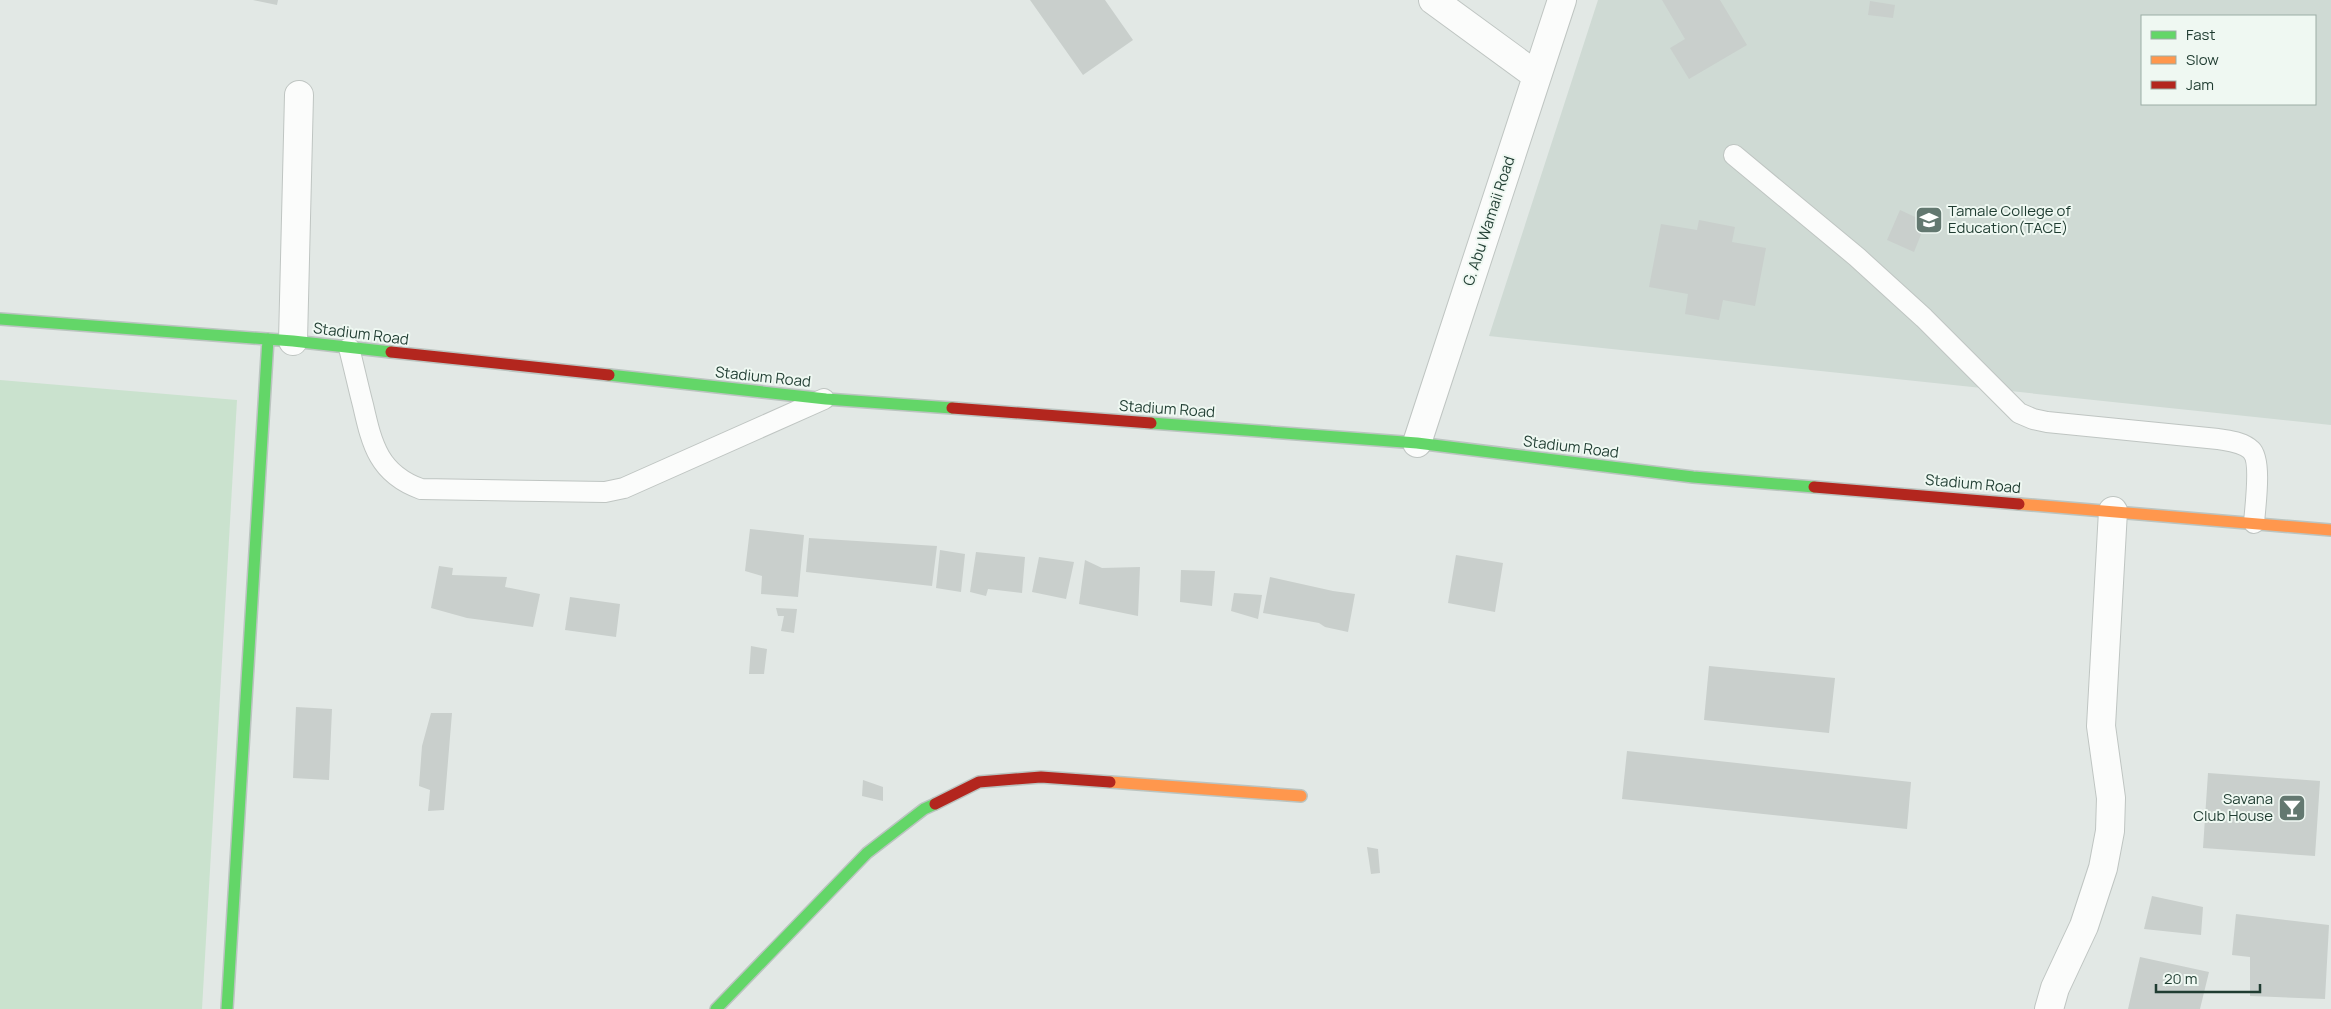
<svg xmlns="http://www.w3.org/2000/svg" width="2331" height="1009" font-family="Manrope,sans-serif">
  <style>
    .built { fill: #cfdad4; fill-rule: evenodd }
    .green { fill: #cae2ce }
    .building { fill: #c9cfcc }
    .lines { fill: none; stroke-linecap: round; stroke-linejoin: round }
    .lane-casing { stroke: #bfc5c2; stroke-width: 22 }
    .street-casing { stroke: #bfc5c2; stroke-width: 30 }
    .fast-casing { stroke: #bbc4c0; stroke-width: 14 }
    .slow-casing { stroke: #bbc4c0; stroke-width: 14 }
    .jam-casing { stroke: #bbc4c0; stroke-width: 14 }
    .lane { stroke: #fbfcfb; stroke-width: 20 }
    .street { stroke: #fbfcfb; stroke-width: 28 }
    .fast { stroke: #63d668; stroke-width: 11 }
    .slow { stroke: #ff974d; stroke-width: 11 }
    .jam { stroke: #b3261e; stroke-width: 11 }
    .labels { text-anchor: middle; stroke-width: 4; stroke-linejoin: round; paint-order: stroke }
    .poi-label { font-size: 15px; fill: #1f3c31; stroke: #eff8f2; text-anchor: start }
    .street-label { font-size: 15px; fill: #1f3c31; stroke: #eff8f2 }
  </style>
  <rect width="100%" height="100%" fill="#e2e8e5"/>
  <path class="built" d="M1598 0H2331V425L1489 336ZM2142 16H2315V104H2142Z"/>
  <path class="green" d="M0 380 237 400 202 1009H0Z"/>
  <path class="building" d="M253 0H278L277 5Z
    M1030 0H1105L1133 40 1083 75Z
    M1662 0H1720L1747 45 1689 79 1670 48 1685 39Z
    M1870 1 1895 5 1893 18 1868 15Z
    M1900 210 1926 222 1914 252 1887 240Z
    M1699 220 1735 227 1732 242 1766 248 1755 306 1723 300 1719 320 1685 314 1688 294 1649 287 1661 224 1697 230Z
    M750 529 804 535 798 597 761 594 762 576 745 571Z
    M809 538 937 546 932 586 806 572Z
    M940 550 965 554 961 592 936 588Z
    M976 552 1025 557 1022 593 988 589 986 596 970 592Z
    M1456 555 1503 563 1495 612 1448 603Z
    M1039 557 1074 562 1066 599 1032 592Z
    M1085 560 1102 568 1140 567 1138 616 1079 604Z
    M439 566 453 568 452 575 507 577 505 587 540 594 533 627 467 618 431 608Z
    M1181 570 1215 571 1212 606 1180 602Z
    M1270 577 1333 591 1355 594 1348 632 1325 627 1319 623 1263 613Z
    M1234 593 1262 595 1258 619 1231 611Z
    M570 597 620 604 616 637 565 630Z
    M776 608 797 609 794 633 781 631 784 616H778Z
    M751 646 767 649 764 674H749Z
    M1709 666 1835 678 1829 733 1704 720Z
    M296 707 332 709 329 780 293 778Z
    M431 713H452L444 810 428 811 430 790 419 786 422 746Z
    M1627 751 1911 782 1907 829 1622 799Z
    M2208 773 2320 781 2315 856 2203 848Z
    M863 780 883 787V801L862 796Z
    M1367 847 1378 849 1380 873 1371 874Z
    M2152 896 2203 907 2201 935 2144 929Z
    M2236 914 2329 925 2325 999 2250 996V957L2232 955Z
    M2140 957 2209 972 2200 1009H2128Z"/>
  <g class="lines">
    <g class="lane-casing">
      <path id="lane" d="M1734 155 1857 257 1924 318 2019 413 2033 419 2047 422 2218 439C2229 441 2243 442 2251 450 2262 460 2255 508 2254 523
        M349 348C354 367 358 386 363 405 372 445 379 474 421 489L605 492 624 488 824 399"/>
    </g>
    <g class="street-casing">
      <path id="street" d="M1433 0 1537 76
        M293 341 299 95
        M1417 443 1562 0
        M2049 1009 2055 988 2084 926 2103 868 2110 831 2111 798 2101 726 2113 511"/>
    </g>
    <g class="fast-casing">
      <path id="fast" d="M0 319 293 341 391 352
        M609 375 826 399 952 408
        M1151 423 1417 443 1693 477 1814 487
        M227 1009 268 339
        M716 1009 867 853 924 809 935 804"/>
    </g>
    <g class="slow-casing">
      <path id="slow" d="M2019 504 2331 530
        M1110 782 1301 796"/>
    </g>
    <g class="jam-casing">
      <path id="jam" d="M391 352 609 375
        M952 408 1151 423
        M1814 487 2019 504
        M935 804 979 782 1041 777 1110 782"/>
    </g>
    <use href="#lane" class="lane"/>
    <use href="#street" class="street"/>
    <use href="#fast" class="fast"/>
    <use href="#slow" class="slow"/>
    <use href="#jam" class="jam"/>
  </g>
  <defs>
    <g id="university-square" transform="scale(1.4375)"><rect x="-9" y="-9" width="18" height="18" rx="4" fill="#637870" stroke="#eff8f2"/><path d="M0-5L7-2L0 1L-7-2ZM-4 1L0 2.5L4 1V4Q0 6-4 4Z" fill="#fff"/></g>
    <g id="bar-square" transform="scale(1.4375)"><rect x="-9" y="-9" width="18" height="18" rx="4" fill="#637870" stroke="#eff8f2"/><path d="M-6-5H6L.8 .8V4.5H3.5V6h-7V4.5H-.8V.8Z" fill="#fff"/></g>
  </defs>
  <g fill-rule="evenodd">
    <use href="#university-square" x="1929" y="220"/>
    <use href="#bar-square" x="2292" y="808"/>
  </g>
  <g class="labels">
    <g class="poi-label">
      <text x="1948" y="216">Tamale College of<tspan x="1948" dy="17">Education(TACE)</tspan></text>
      <text x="2273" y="804" text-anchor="end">Savana<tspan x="2273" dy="17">Club House</tspan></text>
    </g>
    <g class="street-label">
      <text transform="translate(1489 221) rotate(-72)" y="5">G. Abu Wamaii Road</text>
      <text transform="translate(361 334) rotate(7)" y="5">Stadium Road</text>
      <text transform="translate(763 377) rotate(6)" y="5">Stadium Road</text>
      <text transform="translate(1167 409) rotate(4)" y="5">Stadium Road</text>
      <text transform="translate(1571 447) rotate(7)" y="5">Stadium Road</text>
      <text transform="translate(1973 484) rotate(5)" y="5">Stadium Road</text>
    </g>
  </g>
  <rect x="2141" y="15" width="175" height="90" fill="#eff8f2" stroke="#9cada5"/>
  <rect x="2151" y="31" width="25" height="8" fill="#63d668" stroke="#9cada5"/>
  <text x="2186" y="40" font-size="15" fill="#1f3c31">Fast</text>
  <rect x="2151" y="56" width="25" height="8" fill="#ff974d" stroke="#9cada5"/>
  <text x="2186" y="65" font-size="15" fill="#1f3c31">Slow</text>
  <rect x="2151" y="81" width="25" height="8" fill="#b3261e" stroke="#9cada5"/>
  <text x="2186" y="90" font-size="15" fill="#1f3c31">Jam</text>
  <path d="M2156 984v8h104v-8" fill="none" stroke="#1f3c31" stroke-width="2.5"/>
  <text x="2164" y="984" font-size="15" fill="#1f3c31" stroke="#eff8f2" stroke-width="4" paint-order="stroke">20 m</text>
</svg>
